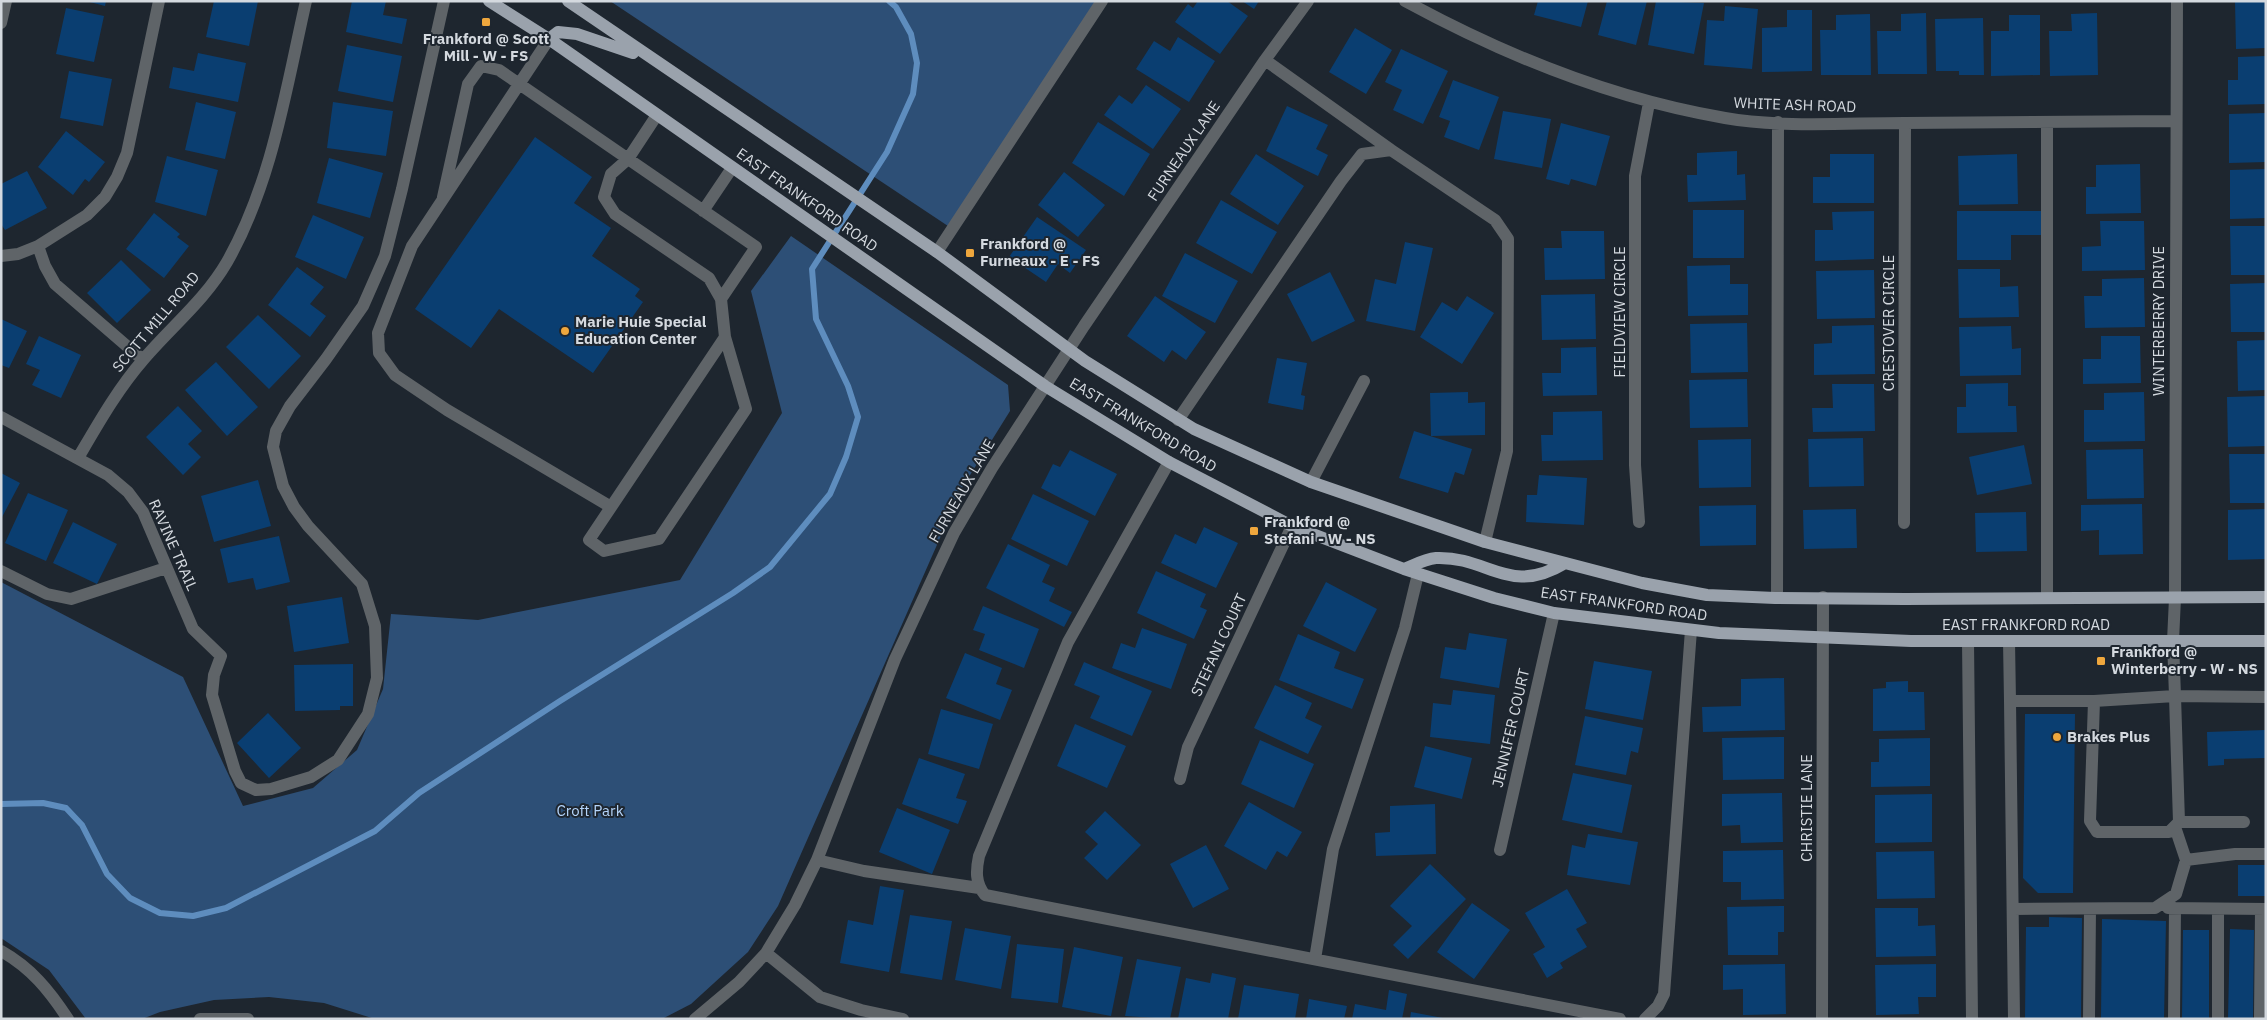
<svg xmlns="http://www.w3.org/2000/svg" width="2267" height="1020" font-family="'IBM Plex Sans',sans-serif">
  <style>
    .green { fill: #2d4f76 }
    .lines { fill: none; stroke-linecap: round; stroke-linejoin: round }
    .stream { stroke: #5e8dbe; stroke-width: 6 }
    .building { fill: #0a3e71 }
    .minor { stroke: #5f6468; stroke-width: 12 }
    .major { stroke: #9aa2ac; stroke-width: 12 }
    .poi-dot { fill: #efa73d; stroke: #1e262f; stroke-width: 2 }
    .labels { text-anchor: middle; stroke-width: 4; stroke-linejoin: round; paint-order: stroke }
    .poi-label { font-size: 15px; font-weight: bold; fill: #d4d9df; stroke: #1e262f; text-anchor: start }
    .street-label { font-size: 15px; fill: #d4d9df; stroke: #1e262f }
    .park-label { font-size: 15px; fill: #b4d4fa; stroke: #1e262f }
  </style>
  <rect width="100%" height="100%" fill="#1e262f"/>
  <path class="green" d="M610 1H1098L948 226Z
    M791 236 1008 385 1010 411 962 488 778 906 748 952 691 1004 662 1019H375L324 1003 269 997 214 1000 160 1012 142 1019H86L49 970 1 938V582L183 677 243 806 313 788 357 750 383 689 391 614 478 620 680 580 782 413 751 291Z"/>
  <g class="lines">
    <path class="stream" d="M1 804 43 803 66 808 82 825 107 874 130 898 160 913 193 916 226 908 375 831 419 793 560 701 733 593 770 567 830 494 846 457 858 417 848 386 816 319 812 269 887 152 913 94 917 63 911 34 896 7 889 1"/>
  </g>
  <path class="building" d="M86 1H106L105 6Z
    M214 1H258L249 46 206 37Z
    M352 1H386L383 15 407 19 402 44 346 32Z
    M1198 1H1227L1248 16 1220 54 1175 22 1188 4 1193 8Z
    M1242 1H1259L1254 9Z
    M1538 1H1588L1581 27 1534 15Z
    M1607 1H1647L1636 45 1598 35Z
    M1656 1 1704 3 1694 54 1648 45Z
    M2235 1H2266V48L2236 49Z
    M1725 6 1758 9 1752 69 1704 65 1707 20 1724 21Z
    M66 8 104 16 94 62 56 54Z
    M1787 10H1812V71L1762 72V28L1787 27Z
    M1926 13 1927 74H1878L1877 31H1901V14Z
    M2097 13 2098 75 2050 76 2049 31H2072L2071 14Z
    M1870 14 1871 75H1821L1820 30H1836V15Z
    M2009 15H2040V75L1991 76V31H2009Z
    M1983 18 1984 75H1959V71H1936L1935 19Z
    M1355 28 1392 50 1366 94 1329 72Z
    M1178 37 1215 61 1189 102 1136 69 1154 41 1170 51Z
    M347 45 402 56 393 102 338 91Z
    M1401 49 1448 71 1423 124 1393 110 1402 90 1385 82Z
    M198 53 246 63 238 102 169 88 173 67 194 71Z
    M2266 56V104L2228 105V80H2238V57Z
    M69 71 112 79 103 126 60 118Z
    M1453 80 1499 97 1479 150 1444 137 1450 121 1439 117Z
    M1146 85 1181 109 1153 149 1104 115 1119 95 1132 104Z
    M196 102 236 112 225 159 185 150Z
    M333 102 393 111 386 156 327 148Z
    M1287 106 1328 125 1316 149 1328 155 1318 176 1266 151Z
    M1503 111 1551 119 1542 168 1494 159Z
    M2266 113V162L2229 163V114Z
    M1098 122 1150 154 1124 196 1072 163Z
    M1561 123 1610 136 1596 186 1571 179 1569 185 1546 179Z
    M66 131 105 162 89 182 85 179 73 195 38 167Z
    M535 137 592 177 574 203 611 228 592 256 640 289 635 296 643 302 593 373 499 309 471 348 415 309Z
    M1737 151V175L1745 174 1746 200 1688 202 1687 175H1697V153Z
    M1256 154 1304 186 1278 225 1230 194Z
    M1830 154H1874V203H1813V177H1830Z
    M2017 154 2018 204 1959 205 1958 156Z
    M167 156 218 170 206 216 155 202Z
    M329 158 383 173 370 218 317 203Z
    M2140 164 2141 213 2086 214V187H2096V165Z
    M2266 169V218L2230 219V170Z
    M27 171 47 208 5 230 1 224V184Z
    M1064 172 1105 205 1078 237 1038 205Z
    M1221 200 1277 232 1252 274 1196 243Z
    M1693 210H1744V258H1693Z
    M1874 211V259L1815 261V230H1833L1832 212Z
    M1957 211H2041V235H2011V260H1957Z
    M154 213 180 234 177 237 189 246 164 278 126 249Z
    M313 215 364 237 346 279 295 257Z
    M1037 217 1086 250 1070 273 1058 264 1046 282 1009 257Z
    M2100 221H2144L2145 270 2082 271V247L2101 246Z
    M2230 226H2266V275H2231Z
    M1561 231H1604L1605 279 1545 280 1544 248H1562Z
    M1405 242 1433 248 1415 331 1366 321 1375 279 1396 284Z
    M1185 253 1238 281 1215 323 1162 296Z
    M121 260 151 290 117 323 87 293Z
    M1730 265V284H1748V315L1688 316 1687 266Z
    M297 267 324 287 310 304 326 316 310 337 268 305Z
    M1958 269H2000V287L2018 286 2019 317 1959 318Z
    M1874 270 1875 318 1817 319 1816 271Z
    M1330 272 1355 321 1312 342 1287 294Z
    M2144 278 2145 327 2085 328 2084 296H2102V279Z
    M2266 283V332H2231L2230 284Z
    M1595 294 1596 339 1542 340 1541 295Z
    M1155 296 1206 332 1186 360 1172 350 1164 362 1127 336Z
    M1467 296 1494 313 1462 364 1420 337 1442 302 1457 311Z
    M258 315 301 356 269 389 226 347Z
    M1 319 27 331 9 368 1 365Z
    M1747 323 1748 372 1691 373 1690 324Z
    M1874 325 1875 374 1814 375V344L1832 343V326Z
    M2011 326 2012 349 2021 348V375L1960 376 1959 327Z
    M39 336 81 355 61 398 32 385 40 370 26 364Z
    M2101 336H2140L2141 383 2083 384V359H2101Z
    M2266 340V390L2238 391 2237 341Z
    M1596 347 1597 395 1543 396 1542 373H1561V348Z
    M1277 358 1307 363 1301 395 1305 396 1303 410 1268 403Z
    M216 362 258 407 227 436 185 390Z
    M1747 379 1748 427 1690 428 1689 380Z
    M2008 383V406H2016L2017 432 1957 433V407H1966V384Z
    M1832 384H1874L1875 431 1813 432 1812 408H1833Z
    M1468 392V403L1485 402V435L1431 436 1430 393Z
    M2144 392 2145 441 2084 442V410H2104V393Z
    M2266 396V446L2228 447 2227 397Z
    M178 406 202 431 188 444 201 457 183 475 146 437Z
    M1602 411 1603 460 1542 461 1541 435H1553V412Z
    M1414 431 1472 449 1464 475 1455 472 1448 493 1399 478Z
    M1863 438 1864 486 1809 487 1808 439Z
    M1751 439V487L1699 488 1698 440Z
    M2024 445 2032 484 1977 495 1969 457Z
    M2143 449 2144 498 2087 499 2086 450Z
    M1070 450 1117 474 1095 516 1041 488 1053 464 1060 467Z
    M2229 454H2266V503H2230Z
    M1 473 20 483 1 519Z
    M1539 475 1587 478 1584 525 1526 522 1527 495H1537Z
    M258 480 271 526 214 542 201 496Z
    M28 493 68 510 46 561 5 543Z
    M1033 494 1089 521 1067 566 1011 539Z
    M2142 504 2143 554 2099 555V530L2081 531V505Z
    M1756 505V545L1700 546 1699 506Z
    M1856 509 1857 548 1804 549 1803 510Z
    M2266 509V559L2228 560V510Z
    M2026 512 2027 551 1976 552 1975 513Z
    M73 522 117 544 97 584 53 563Z
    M1204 527 1238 543 1216 588 1161 563 1175 534 1196 544Z
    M279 536 290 582 256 590 253 578 228 583 220 549Z
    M1008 544 1050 565 1042 582 1055 588 1049 601 1072 612 1064 627 986 588Z
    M1156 571 1206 594 1200 607 1207 610 1194 639 1137 613Z
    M1326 582 1377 609 1355 652 1303 626Z
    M342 597 349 643 294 652 287 606Z
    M983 606 1039 629 1024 668 979 650 985 634 973 630Z
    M1142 628 1187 644 1171 689 1112 668 1121 643 1135 648Z
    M1469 633 1507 639 1499 688 1440 678 1445 647 1466 650Z
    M1298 634 1340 652 1334 668 1364 679 1352 709 1279 680Z
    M965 653 1002 668 996 684 1012 690 1000 720 946 698Z
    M1594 661 1652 671 1643 720 1585 709Z
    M1084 662 1152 691 1132 736 1090 718 1100 696 1074 685Z
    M353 664V706H340V710L295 711 294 665Z
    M1784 678 1785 730 1703 732 1702 707 1741 706V679Z
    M1908 681V692H1924L1925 730 1873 731V689L1886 688V682Z
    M1275 685 1312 703 1305 718 1322 726 1308 754 1254 728Z
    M1453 690 1495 695 1490 744 1430 737 1433 703 1451 705Z
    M941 709 993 724 979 769 928 754Z
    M268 713 301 748 269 778 237 743Z
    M2025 714H2075L2073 893H2038L2023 878Z
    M1585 716 1643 728 1638 753 1631 751 1626 775 1575 765Z
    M1075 724 1126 746 1107 788 1057 766Z
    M2265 730V758L2224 759V765L2208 766 2207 732Z
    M1784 737V779L1723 780 1722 738Z
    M1930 738V786L1871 787V762H1879V739Z
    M1260 740 1314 764 1294 808 1241 784Z
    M1425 746 1472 758 1462 799 1414 787Z
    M919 758 965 774 956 798 967 801 958 824 902 804Z
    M1573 773 1632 785 1622 833 1562 820Z
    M1782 793 1783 842 1741 843 1740 825 1722 826V794Z
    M1932 794V842L1875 843V795Z
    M1249 802 1302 832 1287 857 1277 851 1266 870 1224 846Z
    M1435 804 1436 854 1376 856 1375 833 1390 832V806Z
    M897 808 950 830 932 874 879 852Z
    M1105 811 1141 845 1107 880 1084 858 1098 844 1085 832Z
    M1588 834 1638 842 1630 885 1567 875 1572 845 1585 848Z
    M1206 845 1229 889 1193 908 1170 864Z
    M1783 850 1784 899 1741 900V882H1723V851Z
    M1934 851 1935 898 1877 899 1876 852Z
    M1430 864 1466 899 1408 959 1393 945 1412 926 1390 906Z
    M2238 865H2266V896H2238Z
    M880 886 904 890 889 972 840 963 848 920 873 925Z
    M1567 889 1587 923 1576 929 1587 947 1560 963 1563 968 1547 978 1533 954 1545 947 1525 913Z
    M1472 903 1510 930 1474 979 1437 952Z
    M1784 906V932H1778V955H1728L1727 907Z
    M1875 908H1918V926L1935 925 1936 956 1876 957Z
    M910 915 952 921 942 980 900 973Z
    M2049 917 2082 918 2081 1019H2025L2026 927H2049Z
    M2102 919 2166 921 2164 1019H2101Z
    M965 928 1011 936 1001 989 955 980Z
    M2230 929 2254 930 2253 1019H2228Z
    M2183 930H2209V1019H2182Z
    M1017 944 1064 949 1058 1003 1011 998Z
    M1074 947 1123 957 1111 1016 1062 1007Z
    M1137 959 1181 967 1170 1019 1125 1016Z
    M1785 964 1786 1014 1743 1015V989L1723 990V965Z
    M1936 964V997H1918L1919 1014 1876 1015 1875 965Z
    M1212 973 1236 978 1228 1019H1178L1186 978 1210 983Z
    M1244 985 1299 994 1295 1019H1238Z
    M1389 990 1407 994 1402 1019H1352L1355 1004 1386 1010Z
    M1309 999 1347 1006 1344 1019H1306Z
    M1411 1012 1443 1018V1019H1410Z"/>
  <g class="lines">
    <path class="minor" d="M1405 1C1506 56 1612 99 1725 118 1784 128 1845 123 1904 123 1995 122 2085 122 2175 121
      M2177 1 2175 598 2173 641 2175 696 2266 697
      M1 23 6 1
      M549 39 412 246 378 333 379 353 395 375 447 410 611 507
      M1265 60 1391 150
      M657 115 628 159 611 174 604 197 615 214 709 278 721 299
      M2047 122V598
      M443 197 468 84 481 66 499 70 756 247 721 299 725 337 746 409 659 539 604 551 589 540 725 337
      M703 211 732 168
      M38 246 45 266 55 284 143 360
      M937 252 1102 1
      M1 256 18 254 38 246 87 215 105 197 117 177 127 153 159 1
      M1 417 108 475 128 492 143 512 193 629 221 656 214 675 212 695 235 771 241 783 256 790 271 789 311 777 338 760 368 714 377 678 375 626 362 584 308 526 294 507 283 486 273 447 276 431 290 406 326 359 363 306 385 256 402 189 444 1
      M1178 420 1341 181 1362 154 1391 150 1495 220 1508 239 1507 451 1485 542
      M78 458C98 424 117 390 143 360 171 327 205 300 227 262 272 183 286 89 306 1
      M1169 462 1068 642 979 856C976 870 975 883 985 895L1620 1019
      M1311 482 1364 381
      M1639 522 1635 465V176L1649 103
      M1904 523 1905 123
      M1 571 47 594 71 599 166 568
      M1777 598 1778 122
      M1968 641 1972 1019
      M2009 641 2010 701
      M1180 779 1188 747 1292 526
      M2179 822H2244
      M2175 827 2186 860
      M1500 850 1554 613
      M817 860 864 871 979 888
      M2168 908 2266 909
      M2013 909 2155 908 2176 894 2186 860 2235 854H2266
      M1 951C31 968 49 990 68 1019
      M766 953 820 997 861 1010 903 1019
      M1315 959 1333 849 1405 628 1418 574
      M200 1019H248
      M695 1019 739 982 766 953 795 905 817 860 895 659 954 533 992 468 1084 326 1265 60 1308 1
      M1645 1019 1658 1006 1664 994 1691 630
      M1822 1019 1823 597
      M2014 1019 2010 701H2094L2090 821 2097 832H2169L2179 822 2175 696 2094 701
      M2089 1019 2090 909
      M2174 1019 2175 908
      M2218 1019V909
      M2260 1019 2261 909"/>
    <path class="major" d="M489 1 549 39 1045 386 1169 462 1292 526 1404 569 1494 598 1554 613 1719 633 1911 641H2266
      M568 1 937 252 1085 361 1194 429 1311 482 1485 542 1642 583 1707 595 1775 598 1905 599 2266 597
      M549 39 558 32 577 34 633 53
      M1404 569C1414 565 1425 559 1436 558 1489 556 1509 597 1565 563"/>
  </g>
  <g class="poi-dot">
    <rect x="481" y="17" width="10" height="10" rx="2.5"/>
    <rect x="965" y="248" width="10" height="10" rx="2.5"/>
    <circle cx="565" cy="331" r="5"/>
    <rect x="1249" y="526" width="10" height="10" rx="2.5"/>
    <rect x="2096" y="656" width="10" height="10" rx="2.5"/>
    <circle cx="2057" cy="737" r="5"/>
  </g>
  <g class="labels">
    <g class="poi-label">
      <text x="486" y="44" text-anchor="middle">Frankford @ Scott<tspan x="486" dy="17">Mill - W - FS</tspan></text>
      <text x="980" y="249">Frankford @<tspan x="980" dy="17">Furneaux - E - FS</tspan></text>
      <text x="575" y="327">Marie Huie Special<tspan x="575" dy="17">Education Center</tspan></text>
      <text x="1264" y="527">Frankford @<tspan x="1264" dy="17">Stefani - W - NS</tspan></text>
      <text x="2111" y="657">Frankford @<tspan x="2111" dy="17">Winterberry - W - NS</tspan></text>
      <text x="2067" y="742">Brakes Plus</text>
    </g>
    <g class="street-label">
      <text transform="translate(1795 105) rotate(2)" y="5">WHITE ASH ROAD</text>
      <text transform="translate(1184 151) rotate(-56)" y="5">FURNEAUX LANE</text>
      <text transform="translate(807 200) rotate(35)" y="5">EAST FRANKFORD ROAD</text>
      <text transform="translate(1620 312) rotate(-90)" y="5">FIELDVIEW CIRCLE</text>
      <text transform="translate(2159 321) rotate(-90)" y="5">WINTERBERRY DRIVE</text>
      <text transform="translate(156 322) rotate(-50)" y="5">SCOTT MILL ROAD</text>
      <text transform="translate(1889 323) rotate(-90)" y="5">CRESTOVER CIRCLE</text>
      <text transform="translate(1143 425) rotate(31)" y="5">EAST FRANKFORD ROAD</text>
      <text transform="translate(962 491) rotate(-60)" y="5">FURNEAUX LANE</text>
      <text transform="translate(173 545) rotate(66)" y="5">RAVINE TRAIL</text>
      <text transform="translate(1624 604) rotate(8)" y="5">EAST FRANKFORD ROAD</text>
      <text x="2026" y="630">EAST FRANKFORD ROAD</text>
      <text transform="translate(1219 645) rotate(-65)" y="5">STEFANI COURT</text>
      <text transform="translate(1511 728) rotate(-77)" y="5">JENNIFER COURT</text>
      <text transform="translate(1807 808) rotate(-90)" y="5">CHRISTIE LANE</text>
    </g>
    <g class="park-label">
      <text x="590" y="816">Croft Park</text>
    </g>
  </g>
  <rect width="2267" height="1020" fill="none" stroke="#d4d9df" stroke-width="5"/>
</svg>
